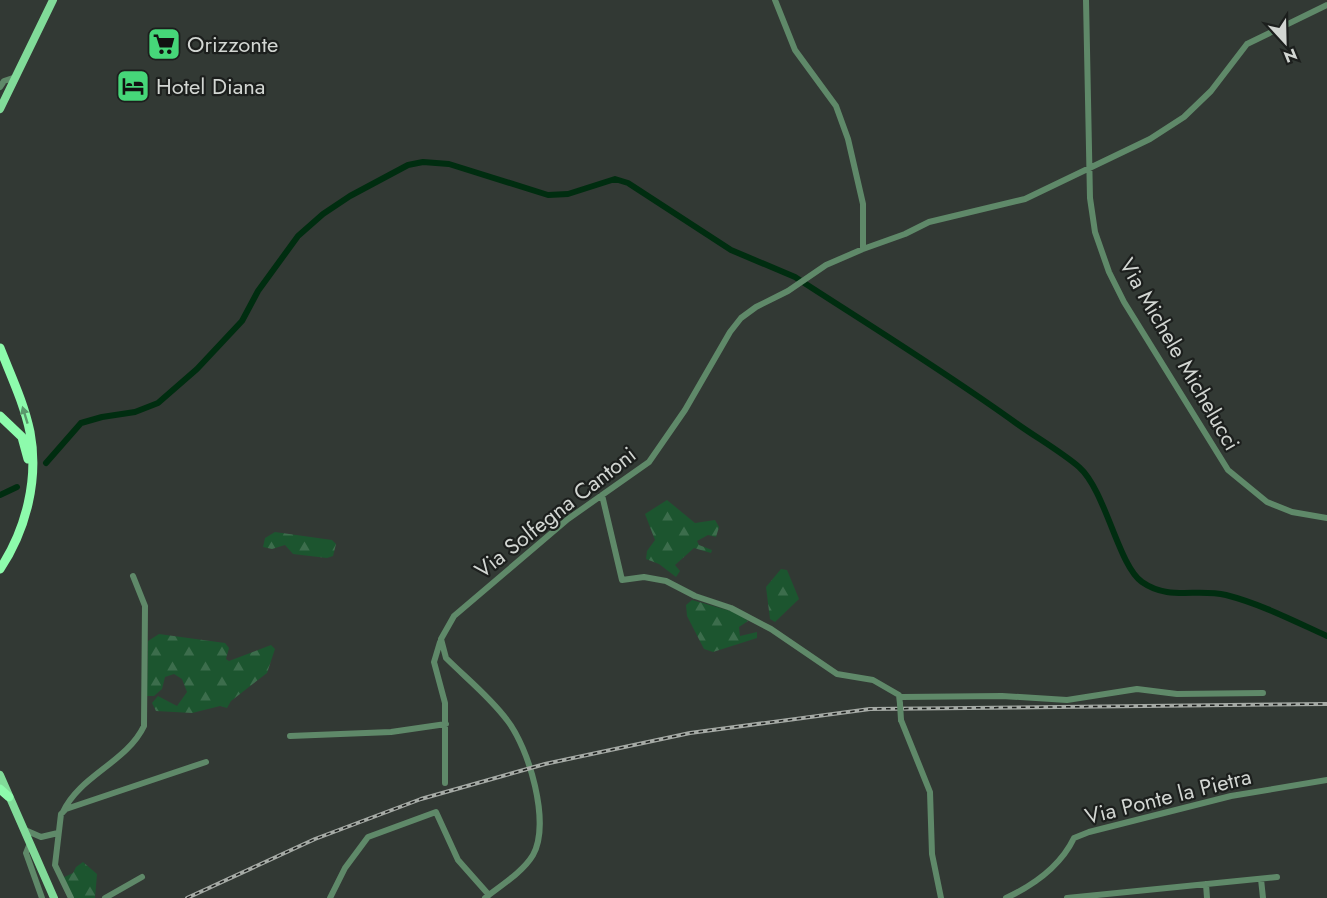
<svg xmlns="http://www.w3.org/2000/svg" width="1327" height="898" font-family="Jost,sans-serif">
  <style>
    .forest { fill: url(#forest-firs) }
    .lines { fill: none; stroke-linecap: round; stroke-linejoin: round }
    .canal { stroke: #002d10; stroke-width: 6 }
    .minor { stroke: #5f8969; stroke-width: 6 }
    .major { stroke: #81db99; stroke-width: 8 }
    .highway { stroke: #8dfbac; stroke-width: 9 }
    .rail-casing { stroke: #a5aaa5; stroke-width: 4 }
    .rail { stroke: #1c1f1d; stroke-width: 1.5; stroke-dasharray: 4.5; stroke-linecap: butt }
    .minor-bridge { stroke: #5f8969; stroke-width: 6 }
    .oneway { fill: #5a986c }
    .labels { text-anchor: middle; stroke-width: 4.5; stroke-linejoin: round; paint-order: stroke }
    .poi-label { font-size: 22px; fill: #d2d6d2; stroke: #1c1f1d; text-anchor: start }
    .street-label { font-size: 22px; fill: #d2d6d2; stroke: #1c1f1d }
  </style>
  <defs>
    <pattern id="forest-firs" width="22" height="20" patternUnits="userSpaceOnUse" patternTransform="scale(1.5)"><rect width="22" height="20" fill="#1c552f"/><path d="M5 1l3.5 6h-7zM16 11l3.5 6h-7z" fill="#3c6d4c"/></pattern>
  </defs>
  <rect width="100%" height="100%" fill="#323934"/>
  <path class="forest" d="M667 500 695 523 715 520 719 527 716 537 708 535 697 541 699 545 712 550 711 553 694 548 675 565 680 571 676 577 659 564 646 559 647 551 655 540 645 514Z
    M275 532 332 540 336 544 333 556 327 558 293 554 285 545 272 549 263 547 265 538Z
    M781 569 787 570 799 599 775 622 770 619 766 587Z
    M692 600 738 613 748 621 739 627 740 636 757 632V638L713 652 704 649 687 616 686 605Z
    M159 634 225 643 229 648 226 659 229 661 271 645 275 649 267 673 231 701 227 708 220 706 192 713 156 711 152 703 158 696 177 706 187 692 182 679 174 674 165 677 162 689 154 696H147L148 641Z
    M83 862 97 874 95 898H74L62 878 73 873 76 867Z"/>
  <g class="lines">
    <path class="canal" d="M46 463 81 423 102 417 135 412 158 403 197 369 242 321 258 291 298 236 323 214 350 196 408 165 423 162 449 164 548 195 568 194 615 179 628 183 731 250 795 277C869 325 944 371 1016 423 1037 438 1060 451 1079 467 1106 491 1118 565 1142 582 1169 601 1196 588 1226 595 1261 604 1294 621 1327 636
      M0 495 17 487"/>
    <path class="minor" d="M775 0 795 50 836 106 848 139 863 204V249
      M1086 0 1090 198 1095 232 1109 272 1124 302 1228 470 1267 502 1292 512 1327 518
      M0 87 4 81 16 77
      M602 495 622 580 644 577 666 581 695 596 731 608 771 629 837 674 873 680 899 695 900 704
      M440 642 434 662 445 703V783
      M902 697 1002 696 1067 700 1137 689 1177 694 1263 693
      M901 720 930 792 932 854 941 898
      M290 736 391 732 446 724
      M63 812C79 776 127 762 144 726L145 606 133 576
      M25 830 41 837 58 833
      M30 843 26 853 42 898
      M1261 879 1263 898
      M1206 884 1207 898
      M71 898 55 865 61 814 66 809 206 762
      M105 898 142 877
      M330 898 345 868 368 837 436 812 458 860 489 895
      M485 898C500 886 523 872 533 855 551 823 529 748 507 720 490 697 466 678 446 658L441 639 454 616 568 519 649 462 685 410 730 332 741 318 756 307 788 291 826 265 863 249 905 234 929 222 1025 199 1150 139 1184 117 1211 91 1247 44 1327 5
      M1006 898C1034 885 1060 867 1074 838L1089 832 1231 796 1327 780
      M1067 898 1277 877"/>
    <path class="major" d="M0 109 53 0
      M0 775 54 898"/>
    <path class="highway" d="M0 348C11 376 24 403 30 432 39 479 26 530 0 569
      M0 416 22 437 28 459
      M0 789 9 797"/>
    <g class="rail-casing">
      <path id="rail" d="M187 898 315 839 421 799 545 764 690 733 870 709 1327 704"/>
    </g>
    <use href="#rail" class="rail"/>
    <path class="minor-bridge" d="M900 704 901 720"/>
  </g>
  <defs><path id="oneway-solid" d="M-6-.8H1V-3.2L6.5 0L1 3.2V.8H-6Z" transform="scale(1.5)"/></defs>
  <use class="oneway" href="#oneway-solid" transform="translate(25 415) rotate(-107)"/>
  <defs>
    <g id="supermarket-square" transform="scale(1.725)"><rect x="-9" y="-9" width="18" height="18" rx="4" fill="#46d779" stroke="#1c1f1d"/><path d="M-6-5.5h2.5l.6 2H6L4.5 2H-2.5L-4.4-4H-6ZM-1.5 3.2a1.3 1.3 0 1 0 .1 0ZM3 3.2a1.3 1.3 0 1 0 .1 0Z" fill="#111"/></g>
    <g id="hotel-square" transform="scale(1.725)"><rect x="-9" y="-9" width="18" height="18" rx="4" fill="#46d779" stroke="#1c1f1d"/><path d="M-6-4.5h1.5V1H6V5H4.5V3h-9V5H-6ZM-4 0a1.8 1.8 0 1 1 3.6 0ZM.5 0V-2.5h3Q6-2.5 6 0Z" fill="#111"/></g>
  </defs>
  <g fill-rule="evenodd">
    <use href="#supermarket-square" x="164" y="44"/>
    <use href="#hotel-square" x="133" y="86"/>
  </g>
  <g class="labels">
    <g class="poi-label">
      <text x="187" y="52">Orizzonte</text>
      <text x="156" y="94">Hotel Diana</text>
    </g>
    <g class="street-label">
      <text transform="translate(1180 354) rotate(60)" y="8">Via Michele Michelucci</text>
      <text transform="translate(555 512) rotate(-38)" y="8">Via Solfegna Cantoni</text>
      <text transform="translate(1168 796) rotate(-14)" y="8">Via Ponte la Pietra</text>
    </g>
  </g>
  <g transform="translate(1285 42) rotate(158)" stroke="#1c1f1d" stroke-width="4.5" paint-order="stroke">
  <path d="M0-4.5L10 22L0 15L-10 22Z" fill="#d2d6d2"/>
  <text y="-9" font-size="16" font-weight="bold" text-anchor="middle" fill="#d2d6d2">N</text>
  </g>
</svg>
